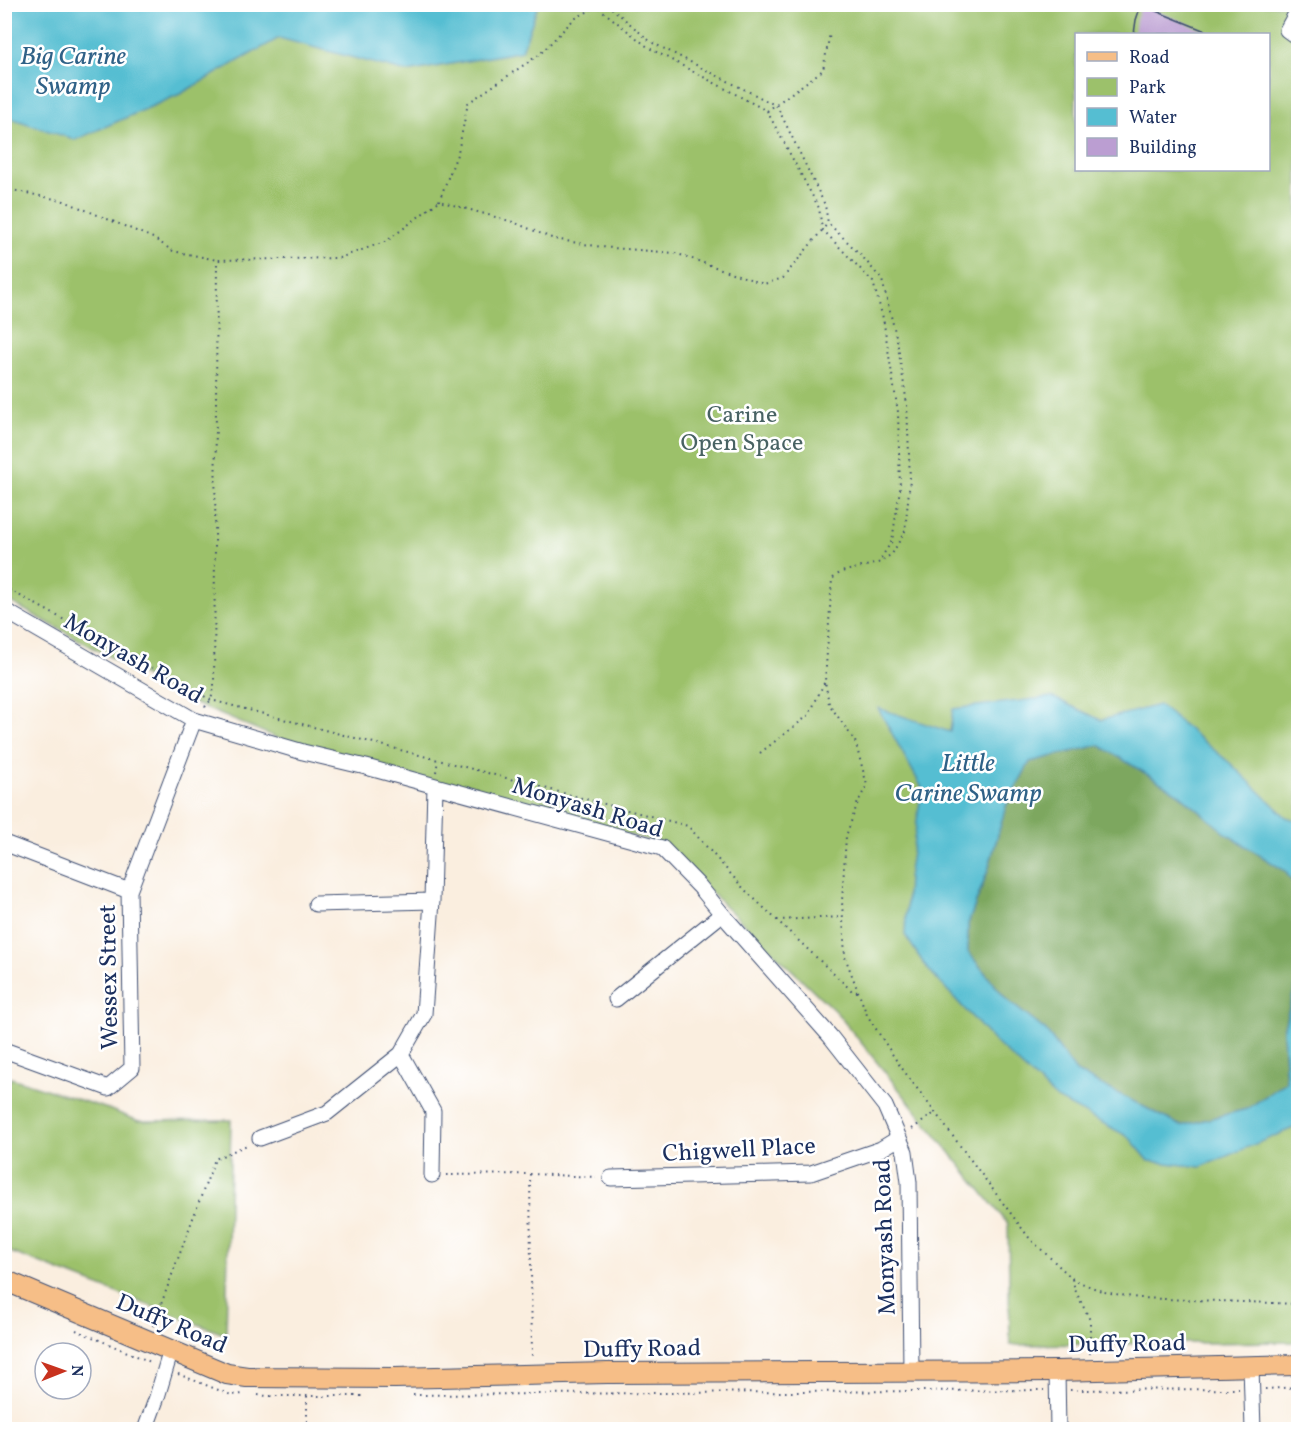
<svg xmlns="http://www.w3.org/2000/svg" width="1303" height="1434" font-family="Vollkorn,serif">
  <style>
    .green { fill: #9cc16b; stroke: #5c7864; stroke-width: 1.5; fill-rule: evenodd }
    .forest { fill: #7da75f; stroke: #4c6b5e; stroke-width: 1.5 }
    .water { fill: #55bed2; stroke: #387698; stroke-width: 1.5 }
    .building { fill: #bb9ed2 }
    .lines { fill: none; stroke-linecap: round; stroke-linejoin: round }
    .minor-casing { stroke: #3c4c71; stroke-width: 17 }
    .major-casing { stroke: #3c4c71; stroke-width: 22 }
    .path { stroke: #3c4c71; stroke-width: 2; stroke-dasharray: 1.5 4.5; stroke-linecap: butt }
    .minor { stroke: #fff; stroke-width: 15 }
    .major { stroke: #f6be87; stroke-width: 20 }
    .labels { text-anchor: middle; stroke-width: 5; stroke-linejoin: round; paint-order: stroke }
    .park-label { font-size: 24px; fill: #486263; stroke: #fff }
    .street-label { font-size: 24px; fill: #1b2f5e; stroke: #fff }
    .water-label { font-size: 26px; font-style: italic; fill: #2f6187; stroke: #fff }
  </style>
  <rect width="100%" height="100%" fill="#fff"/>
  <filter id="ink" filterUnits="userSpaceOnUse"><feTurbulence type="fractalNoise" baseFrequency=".0167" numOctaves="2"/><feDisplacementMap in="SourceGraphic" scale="12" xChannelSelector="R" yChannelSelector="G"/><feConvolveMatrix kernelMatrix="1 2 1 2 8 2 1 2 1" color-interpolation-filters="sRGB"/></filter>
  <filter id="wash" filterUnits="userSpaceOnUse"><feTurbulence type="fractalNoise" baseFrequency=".008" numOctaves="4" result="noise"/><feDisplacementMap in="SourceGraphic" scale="24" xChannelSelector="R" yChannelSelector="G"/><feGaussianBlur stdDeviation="1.35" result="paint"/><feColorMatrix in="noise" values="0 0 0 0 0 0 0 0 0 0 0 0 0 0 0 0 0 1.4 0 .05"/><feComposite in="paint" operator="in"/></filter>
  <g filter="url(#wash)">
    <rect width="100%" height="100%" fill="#faeedf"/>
    <path class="green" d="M4 5H1298V1342L1010 1345 1008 1224 837 1013 659 843 294 745 193 703 5 599ZM1076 34H1268V170H1076Z
      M11 1078 108 1109 139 1121 231 1120 226 1335 5 1250 4 1092Z"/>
    <path class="forest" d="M1100 745 1178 793 1228 835 1285 871 1298 890V978L1283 1030 1286 1082 1247 1109 1181 1126 1076 1072 1046 1031 1007 1000 968 952V924L988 870 1006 806 1030 761Z"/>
    <path class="water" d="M5 4H538V5L522 51 407 72 279 38 180 94 75 140 5 116Z
      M1052 697 1101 720 1159 705 1230 763 1286 817 1298 821V890L1285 871 1228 835 1178 793 1099 745 1030 762 1006 806 988 870 968 924V952L1007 1000 1046 1031 1076 1072 1181 1126 1247 1109 1286 1082 1283 1030 1298 978V1126L1201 1167 1149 1161 1129 1137 1057 1099 994 1041 926 967 905 935 908 878 922 788 878 708 950 732 953 709Z"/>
    <g id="blocks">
      <path class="building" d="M1141 5 1213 34H1134L1136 20Z"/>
    </g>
  </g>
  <g filter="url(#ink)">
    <use href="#blocks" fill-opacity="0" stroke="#3c4c71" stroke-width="1.5"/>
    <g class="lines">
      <g class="minor-casing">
        <path id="minor" d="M1298 10 1287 30 1298 38
          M4 610 194 720 303 752 366 767 662 848 700 887 722 914 830 1036 885 1106 905 1152 909 1182 911 1372
          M4 843 129 891
          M316 904 432 901
          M616 999 722 914
          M4 1050 108 1088 132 1068 129 891 194 720
          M401 1054 433 1111 432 1175
          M260 1138 327 1113 401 1054 424 1014 432 901 435 786
          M611 1178 811 1173 881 1149 899 1138
          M1251 1366 1253 1430
          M1057 1371 1058 1430
          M145 1430 157 1397 171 1350"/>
      </g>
      <g class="major-casing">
        <path id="major" d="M4 1280 227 1374 247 1377 395 1378 607 1373 1057 1371 1298 1365"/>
      </g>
      <path class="path" d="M594 4 649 48 767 111 819 208 822 229 873 282 883 318 898 412 900 489 892 541 879 561
        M607 4 651 42 777 106 825 205 828 223 861 255 882 280 897 340 907 404 910 480 905 531 892 554 878 563 841 572 832 579 825 681 829 704 855 741 867 785 858 802 846 836 842 901 845 957 867 1015 898 1063 1030 1239 1074 1280 1104 1292 1139 1298 1298 1304
        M767 111 823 70 830 33
        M4 190H12L64 201 153 238 173 251 217 260 339 258 387 241 439 201 513 222 554 239 601 247 675 253 764 284 783 278 828 223
        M439 201 458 152 468 103 540 54 574 19 596 7
        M4 587 211 700 688 826 745 890 852 991 858 992
        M205 707 211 700 214 688 217 260
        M760 753 809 715 825 681
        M436 772 438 760
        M777 920 843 917
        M912 1129 936 1112
        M530 1174 532 1360
        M446 1175 530 1174 596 1177
        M1072 1279 1076 1292 1090 1320V1354
        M153 1326 215 1159 247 1145
        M76 1330 153 1363
        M178 1374 231 1395 243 1394
        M1265 1389 1298 1387
        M1070 1390 1239 1389
        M258 1395 267 1396H363
        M413 1395 1044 1390
        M307 1396V1430"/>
      <use href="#minor" class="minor"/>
      <use href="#major" class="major"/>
    </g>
  </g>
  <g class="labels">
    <g class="park-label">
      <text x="742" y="422">Carine<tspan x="742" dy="28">Open Space</tspan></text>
    </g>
    <g class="street-label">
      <text transform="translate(134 658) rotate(30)" y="8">Monyash Road</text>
      <text transform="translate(588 807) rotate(17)" y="8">Monyash Road</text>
      <text transform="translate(108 977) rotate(-91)" y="8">Wessex Street</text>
      <text transform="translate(739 1149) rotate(-3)" y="8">Chigwell Place</text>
      <text transform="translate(884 1237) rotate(-92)" y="8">Monyash Road</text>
      <text transform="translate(172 1323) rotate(23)" y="8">Duffy Road</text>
      <text transform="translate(1127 1343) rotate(-1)" y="8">Duffy Road</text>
      <text transform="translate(642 1348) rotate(-1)" y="8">Duffy Road</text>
    </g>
    <g class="water-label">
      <text x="73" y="64">Big Carine<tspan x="73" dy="30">Swamp</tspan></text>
      <text x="968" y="771">Little<tspan x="968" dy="30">Carine Swamp</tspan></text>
    </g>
  </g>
  <rect width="1303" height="1434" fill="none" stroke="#fff" stroke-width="24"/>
  <rect x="1075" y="33" width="195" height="138" fill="#ffffff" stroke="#a4acbf" stroke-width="1.5"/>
  <rect x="1087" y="52" width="30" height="9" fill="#f6be87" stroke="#a4acbf" stroke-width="1.5"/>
  <text x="1129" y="63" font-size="18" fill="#1b2f5e">Road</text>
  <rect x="1087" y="78" width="30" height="18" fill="#9cc16b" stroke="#a4acbf" stroke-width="1.5"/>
  <text x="1129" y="93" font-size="18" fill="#1b2f5e">Park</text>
  <rect x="1087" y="108" width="30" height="18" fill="#55bed2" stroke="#a4acbf" stroke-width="1.5"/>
  <text x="1129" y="123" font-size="18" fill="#1b2f5e">Water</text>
  <rect x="1087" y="138" width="30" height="18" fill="#bb9ed2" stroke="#a4acbf" stroke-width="1.5"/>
  <text x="1129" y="153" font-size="18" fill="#1b2f5e">Building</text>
  <g transform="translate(63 1371) rotate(89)"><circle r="28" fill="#ffffff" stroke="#a4acbf" stroke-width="1.5"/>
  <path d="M0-4.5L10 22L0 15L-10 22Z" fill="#c8321e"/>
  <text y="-9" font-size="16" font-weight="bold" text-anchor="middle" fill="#1b2f5e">N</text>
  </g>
</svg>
